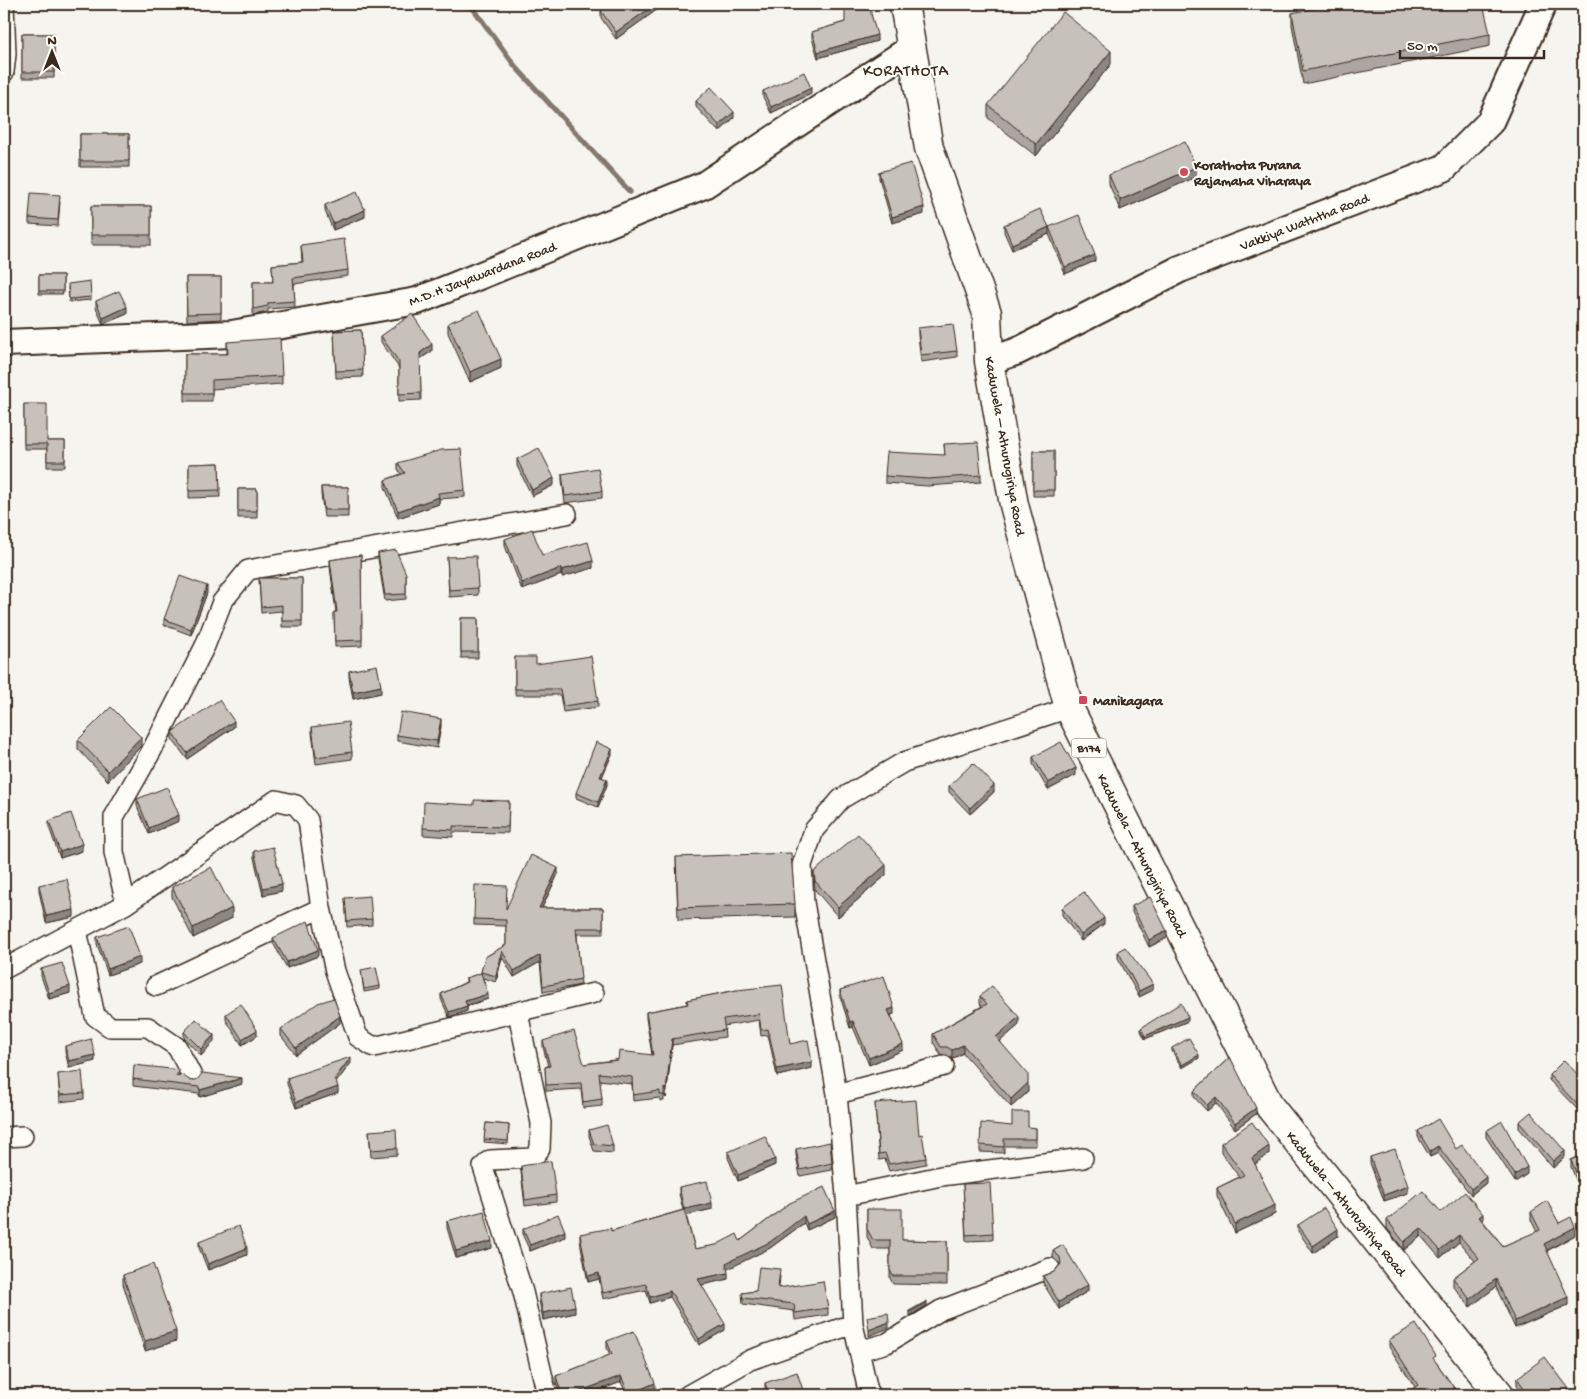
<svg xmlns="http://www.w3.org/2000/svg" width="1587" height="1399" font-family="'Gochi Hand',sans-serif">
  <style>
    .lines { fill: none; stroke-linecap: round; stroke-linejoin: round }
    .stream { stroke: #84786e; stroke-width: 5.5 }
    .street-casing { stroke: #3b2a1e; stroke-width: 22 }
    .secondary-casing { stroke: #3b2a1e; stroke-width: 30 }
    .primary-casing { stroke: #3b2a1e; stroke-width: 31 }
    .street { stroke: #fdfcf7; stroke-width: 19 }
    .secondary { stroke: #fdfcf7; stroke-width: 26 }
    .primary { stroke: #fdfcf7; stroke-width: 28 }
    .wall { fill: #aba6a1; stroke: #3b2a1e }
    .shaded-wall { fill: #8b8783; stroke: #3b2a1e }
    .building { fill: #c7c1bb; stroke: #3b2a1e }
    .poi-dot { fill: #d1495b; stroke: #fdfcf7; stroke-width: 2 }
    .labels { text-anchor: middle; stroke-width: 4; stroke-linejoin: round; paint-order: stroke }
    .shield { fill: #fdfcf7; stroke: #75695f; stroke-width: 1 }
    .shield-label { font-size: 12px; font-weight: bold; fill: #3b2a1e }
    .poi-label { font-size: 14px; font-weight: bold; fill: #3b2a1e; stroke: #fdfcf7; text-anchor: start }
    .street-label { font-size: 14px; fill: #3b2a1e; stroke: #fdfcf7 }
    .quarter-label { font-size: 16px; letter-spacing: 1px; fill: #3b2a1e; stroke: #fdfcf7 }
  </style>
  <rect width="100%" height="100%" fill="#f5f4ee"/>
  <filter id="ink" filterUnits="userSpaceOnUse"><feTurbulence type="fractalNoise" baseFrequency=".02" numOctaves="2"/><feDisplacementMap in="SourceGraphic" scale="10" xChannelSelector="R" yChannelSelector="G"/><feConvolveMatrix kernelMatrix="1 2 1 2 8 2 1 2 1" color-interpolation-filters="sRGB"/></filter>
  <g filter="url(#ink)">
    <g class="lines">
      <path class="stream" d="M470 4 515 66 630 192"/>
      <g class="street-casing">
        <path id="street" d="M4 72 6 54 4 4
          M126 904 114 852V817L152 750 205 646 222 602 248 570 567 514
          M77 930 95 1016 110 1027H148L177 1047 192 1076
          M4 969 126 904 276 800 296 805 308 820 321 908 335 971 358 1037 374 1047 594 993
          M156 986 321 908
          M518 1013 541 1123 540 1149 533 1158 490 1160 483 1167 523 1292 547 1395
          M837 1094 944 1066
          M4 1137 23 1136
          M846 1196 941 1176 1083 1158
          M859 1351 887 1343 941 1310 1050 1268
          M688 1395 750 1360 853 1324
          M869 1395 853 1324 846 1196 837 1094 804 902 802 865 814 830 841 799 904 762 1069 708"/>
      </g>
      <g class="secondary-casing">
        <path id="secondary" d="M4 343 232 334 417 301 704 185 910 49
          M989 361 1018 351 1180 269 1444 168 1490 122 1543 4"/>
      </g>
      <g class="primary-casing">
        <path id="primary" d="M904 4 929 148 987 313 989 361 1014 505 1069 708 1270 1107 1500 1395"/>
      </g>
      <use href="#street" class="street"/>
      <use href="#secondary" class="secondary"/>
      <use href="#primary" class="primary"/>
    </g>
    <path class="wall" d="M658 4V9L616 39 601 18V11Z
      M1292 13 1490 34V46L1303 84 1292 25Z
      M871 14 877 41 818 58 812 38V32Z
      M22 34H54V78H22Z
      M1111 64 1036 156 988 118V105Z
      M763 91 811 94 771 113 763 97Z
      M696 101 734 118 719 132 696 107Z
      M80 134H129V167H80Z
      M879 172 924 214 892 223 879 178Z
      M1109 175 1196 177 1120 210 1109 184Z
      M60 202 58 226 29 224V218Z
      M325 205 365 217 333 230 325 211Z
      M91 206H151V245H91Z
      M1004 225 1049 227 1095 261 1065 274 1049 234 1012 250 1004 232Z
      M301 245 348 270V276L294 284 295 307 268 309V312L253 315V282H273L272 265 302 262Z
      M39 275H63V294H39Z
      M186 277H221V319L187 321Z
      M68 287 91 297V300L69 302Z
      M96 301 127 314 103 324 96 308Z
      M448 323 501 368 470 382 448 333Z
      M918 328 957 351V357L921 362 918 335Z
      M361 330 363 377 336 378 334 331Z
      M381 336 432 351 420 359 421 400 399 401V368L381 342Z
      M227 342 282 376V384L212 389V401H185V354H227Z
      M24 404 47 441H65V467H47V449H24Z
      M944 444 981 475V482L928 486 885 483V476L945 455Z
      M1033 451H1054V496H1033Z
      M517 459 554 485 532 496 517 466Z
      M219 463 220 497 189 498V464Z
      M398 463 465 490V497L439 499V504L398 518 385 487V480L401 474 398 469Z
      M562 474 602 491V498L565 503 562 480Z
      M321 487H348V517H324L321 494Z
      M238 489H257V518H238Z
      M505 539 542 555 593 568 562 577 561 575 522 590 505 546Z
      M378 553 406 574V599L385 601 378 559Z
      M361 555 362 646 335 647 334 612H336L330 567V560Z
      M447 557 478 588V595L449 597Z
      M259 578H302V627H282V611L261 613Z
      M207 593 191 635 164 625V619Z
      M461 618H478V658H461Z
      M515 657 598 701V707L563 712 560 695H515Z
      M349 671 381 693 353 699 349 677Z
      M441 726 437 748 397 741V735Z
      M234 727 187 759 172 739V732Z
      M312 727 352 752V759L316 764 312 733Z
      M78 740 141 746 108 781 78 749Z
      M612 754 602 777 607 785 598 807 576 798V793Z
      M1033 757 1076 775 1048 790 1033 764Z
      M949 786 994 792 970 814 949 792Z
      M137 799 179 821 149 834 137 806Z
      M509 801 508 833 453 832V837L423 835V828L474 805Z
      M49 821 82 851 60 858 49 827Z
      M254 851 282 891 263 895 254 858Z
      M676 857 795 904V917L678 920Z
      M814 872 886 875 838 917 815 890Z
      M558 874 542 908H603V934H577L581 985 543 992 540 962 514 977 502 957 496 982 483 978 488 999 467 1006V1011L449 1017 441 999V994L466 982V978L481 973 485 957 506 945V926L474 925V919L506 908Z
      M39 885 74 917 46 923 39 891Z
      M172 887 232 918 193 938 172 897Z
      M345 898 372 919V925L347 927Z
      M1132 906 1167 938 1149 947 1132 912Z
      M1062 908 1104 924 1081 941 1062 915Z
      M97 937 140 964 108 975 97 944Z
      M273 938 318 956 287 968 273 943Z
      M1118 951 1153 990 1139 997 1118 958Z
      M41 969 70 993 49 999 41 976Z
      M361 970 380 986V989L364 992Z
      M737 990 812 1068 777 1076 768 1035 761 1036 759 1020 724 1026 725 1037 672 1045 666 1098 664 1095V1101H660V1098L633 1101 632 1084 599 1080 602 1099V1106L583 1108 581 1089 546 1091 545 1067 548 1066 543 1047V1041L584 1064 652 1055 646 1018V1012L687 1004V1000Z
      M840 990 894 1014 891 1015 903 1050 869 1065 853 1027 850 1028 840 996Z
      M980 996 1019 1025 1000 1041 1028 1092 1011 1107 963 1053 952 1059 947 1055H941L933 1042V1034L982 1006 980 1004Z
      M226 1014 257 1036 242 1045 226 1020Z
      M1188 1021 1145 1039 1141 1031V1028Z
      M340 1023 296 1055 281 1036V1029Z
      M184 1032 214 1041 201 1056 184 1038Z
      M65 1046 95 1061 69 1068 65 1052Z
      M1172 1048 1199 1058 1182 1068 1172 1051Z
      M1230 1057 1256 1114 1235 1129 1216 1103 1207 1111 1194 1097V1091Z
      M351 1063 336 1082 338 1093 296 1108 287 1084V1078Z
      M58 1074 84 1093V1099L60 1102Z
      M180 1075 191 1081 242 1084 200 1097 199 1094 133 1086V1079Z
      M1549 1075 1581 1078 1578 1110 1549 1080Z
      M875 1103 919 1135 926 1158V1164L889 1171 885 1159 879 1160Z
      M1519 1122 1565 1157 1553 1168 1519 1128Z
      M486 1123 509 1125 508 1144 484 1142Z
      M1028 1127 1036 1128V1146H1004V1153L980 1152V1145Z
      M589 1130 613 1146V1153L594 1151 589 1136Z
      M369 1131 397 1148V1155L371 1157Z
      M1418 1131 1486 1183 1471 1195 1438 1153 1430 1157 1418 1137Z
      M1486 1131 1527 1174 1515 1182 1486 1137Z
      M1221 1143 1269 1154 1255 1164 1275 1214 1235 1233 1217 1196V1188L1239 1177 1221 1152Z
      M796 1149 832 1163V1170L800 1176 796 1155Z
      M728 1152 775 1165 738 1181 728 1158Z
      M1583 1155V1197L1571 1167V1160Z
      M1370 1157 1408 1193 1384 1201 1370 1163Z
      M521 1166 556 1195V1202L525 1206 521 1172Z
      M963 1184 993 1233V1240L966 1241Z
      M679 1187 712 1209 686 1215 695 1249 740 1241 790 1203 835 1217 807 1230 804 1223 770 1248 727 1269 728 1279 701 1285 725 1330 699 1345 670 1297 650 1303 646 1290 603 1299 599 1279 588 1282 580 1241V1234L611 1231 683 1210 679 1194Z
      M867 1209 902 1240 947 1241V1285L893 1284 890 1278V1249H873L867 1237Z
      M1441 1212 1483 1221 1503 1246 1537 1232 1531 1220V1212L1559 1223 1575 1235 1547 1251 1568 1305 1515 1328 1496 1287 1470 1307 1453 1286V1278L1475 1261 1459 1242 1440 1258 1421 1236 1404 1250 1387 1228V1220Z
      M1583 1217V1230L1581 1226V1218Z
      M447 1221 492 1248 456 1258 447 1228Z
      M1298 1225 1338 1236 1313 1253 1298 1231Z
      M523 1229 565 1237 530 1251 523 1236Z
      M199 1242 247 1255 208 1270 199 1248Z
      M1063 1245 1088 1291 1059 1309 1043 1283V1276L1054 1272 1060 1264 1053 1258V1251Z
      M123 1275 176 1341 145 1351 123 1284Z
      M780 1276 779 1288 828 1308V1315L795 1320 794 1311 743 1304 742 1293 756 1291Z
      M539 1294 575 1313 543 1320 539 1301Z
      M1389 1340 1436 1362 1459 1395H1411V1390L1415 1387 1389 1347Z
      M607 1341 655 1390 641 1395H627L621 1382 587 1395H560L556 1382V1376L610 1355 607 1348Z
      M1517 1378 1573 1395H1525L1517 1385Z
      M765 1383 803 1395H767L765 1389Z"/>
    <path class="shaded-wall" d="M656 4H658V9L616 39V32Z
      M877 35V41L818 58V52Z
      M1111 51V64L1036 156V144Z
      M811 88V94L771 113V107Z
      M734 112V118L719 132V125Z
      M1196 167V177L1120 210V200Z
      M924 207V214L892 223V217Z
      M365 210V217L333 230V223Z
      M1049 227V234L1012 250V244Z
      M1095 255V261L1065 274V267Z
      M127 307V314L103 324V318Z
      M432 344V351L420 359V353Z
      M501 359V368L470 382V372Z
      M554 478V485L532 496V490Z
      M439 497V504L398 518V511Z
      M593 561V568L562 577V570Z
      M561 568V575L522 590V583Z
      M207 586V593L191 635V629Z
      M381 686V693L353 699V692Z
      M441 719V726L437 748V741Z
      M234 721V727L187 759V753Z
      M141 737V746L108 781V771Z
      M612 749V754L600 782V777Z
      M1076 768V775L1048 790V783Z
      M607 779V785L598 807V802Z
      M994 785V792L970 814V808Z
      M179 815V821L149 834V828Z
      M82 844V851L60 858V852Z
      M886 865V875L838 917V907Z
      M558 868V874L539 914V908Z
      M282 884V891L263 895V888Z
      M232 908V918L193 938V928Z
      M74 910V917L46 923V916Z
      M1104 918V924L1081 941V935Z
      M1167 931V938L1149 947V940Z
      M318 950V956L287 968V962Z
      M502 951V957L496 982V976Z
      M540 955V962L514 977V971Z
      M140 957V964L108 975V969Z
      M1153 984V990L1139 997V991Z
      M70 986V993L49 999V993Z
      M488 994V999L465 1006V1001Z
      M467 1006V1011L449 1017V1012Z
      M894 1008V1014L888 1016V1010Z
      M340 1016V1023L296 1055V1048Z
      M1019 1017V1025L996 1045V1037Z
      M1188 1017V1021L1145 1039V1036Z
      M853 1021V1027L850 1028V1022Z
      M257 1030V1036L242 1045V1039Z
      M214 1035V1041L201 1056V1049Z
      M672 1039V1045L666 1098V1091Z
      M903 1044V1050L869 1065V1058Z
      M963 1045V1053L952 1059V1050Z
      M95 1055V1061L69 1068V1061Z
      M1199 1055V1058L1182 1068V1065Z
      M351 1057V1063L335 1084V1078Z
      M812 1062V1068L777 1076V1069Z
      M242 1078V1084L200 1097V1090Z
      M1028 1083V1092L1011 1107V1099Z
      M338 1087V1093L296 1108V1102Z
      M1216 1097V1103L1207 1111V1105Z
      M1583 1100V1106L1578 1110V1105Z
      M1256 1108V1114L1235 1129V1123Z
      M1269 1146V1154L1252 1166V1158Z
      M1438 1146V1153L1430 1157V1151Z
      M1565 1151V1157L1553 1168V1161Z
      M775 1159V1165L738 1181V1175Z
      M1527 1167V1174L1515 1182V1175Z
      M1486 1177V1183L1471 1195V1189Z
      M1408 1186V1193L1384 1201V1195Z
      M712 1203V1209L684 1216V1209Z
      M1275 1205V1214L1235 1233V1224Z
      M835 1211V1217L807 1230V1224Z
      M1483 1214V1222L1479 1217Z
      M804 1216V1223L770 1248 726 1270V1263Z
      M1575 1227V1235L1544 1252V1244Z
      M1421 1228V1236L1404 1250V1242Z
      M1338 1229V1236L1313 1253V1246Z
      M565 1231V1237L530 1251V1245Z
      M1459 1235V1242L1440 1258V1250Z
      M492 1241V1248L456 1258V1251Z
      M247 1248V1255L208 1270V1264Z
      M599 1273V1279L588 1282V1276Z
      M728 1273V1279L698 1286V1279Z
      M1496 1279V1287L1470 1307V1299Z
      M1088 1285V1291L1059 1309V1302Z
      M670 1291V1297L650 1303V1297Z
      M1568 1297V1305L1515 1328V1321Z
      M927 1302V1305L910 1316V1312Z
      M575 1306V1313L543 1320V1313Z
      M889 1322V1328L869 1336V1330Z
      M725 1324V1330L699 1345V1339Z
      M176 1331V1341L145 1351V1341Z
      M621 1376V1382L587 1395H570Z
      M655 1383V1390L641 1395H629V1394Z
      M803 1390V1395H786Z"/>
    <path class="building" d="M611 4H656L616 32 601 11Z
      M845 4H871V14L877 35 818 52 812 32 845 22Z
      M1335 4H1483L1490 34 1303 71 1292 13Z
      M1063 12 1111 51 1036 144 988 105Z
      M22 34H54V72H22Z
      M804 72 811 88 771 107 763 91Z
      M711 87 734 112 719 125 696 101Z
      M80 134H129V161H80Z
      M1185 142 1196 167 1120 200 1109 175Z
      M911 163 924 207 892 217 879 172Z
      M357 192 365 210 333 223 325 205Z
      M31 193 60 195 58 220 29 218Z
      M91 206H151V235H91Z
      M1040 209 1049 227 1012 244 1004 225Z
      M1079 215 1095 255 1065 267 1049 227Z
      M344 239 348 270 293 278 295 301 268 303V306L253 309V282H273L272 265 303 262 301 245Z
      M39 275H63V291H39Z
      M186 277H221V313L187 314Z
      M90 281 91 297 69 299 68 284Z
      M119 291 127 307 103 318 96 301Z
      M479 310 501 359 470 372 448 323Z
      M412 314 432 344 420 353 421 393 399 394V362L381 336Z
      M953 324 957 351 921 355 918 328Z
      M361 330 363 370 336 371 334 331Z
      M280 338 282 376 212 380V393H185V354H228L227 342Z
      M24 404H47V441H65V461H47V444H24Z
      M978 442 981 475 928 479 885 476 887 452 945 455 944 444Z
      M539 448 554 478 532 490 517 459Z
      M461 449 465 490 438 493 439 497 398 511 385 480 405 473 398 463 441 450Z
      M1033 451H1054V490H1033Z
      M219 463 220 490 189 491V464Z
      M598 468 602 491 565 496 562 474Z
      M321 487H348V510H324Z
      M238 489H257V511H238Z
      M532 529 542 555 588 542 593 561 562 570 561 568 522 583 505 539Z
      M396 550 406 574V594L385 595 378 553Z
      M361 555 362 640 335 641 334 612H337L330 560Z
      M476 556 478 588 449 590 447 557Z
      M180 576 207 586 191 629 164 619Z
      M259 578H302V621H282V605L261 607Z
      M461 618H478V652H461Z
      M591 656 598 701 563 706 560 689H515V657H536V664Z
      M377 665 381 686 353 692 349 671Z
      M219 700 234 721 187 753 172 732Z
      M111 707 141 737 108 771 78 740Z
      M401 712 441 719 437 741 397 735Z
      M348 722 352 752 316 757 312 727Z
      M596 742 612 749 600 777 607 779 598 802 576 793Z
      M1061 742 1076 768 1048 783 1033 757Z
      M973 763 994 785 970 808 949 786Z
      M167 787 179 815 149 828 137 799Z
      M474 800 509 801 508 827 453 826V830L423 828 424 802 474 805Z
      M71 813 82 844 60 852 49 821Z
      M858 834 886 865 838 907 815 881 814 872Z
      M273 847 282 884 263 888 254 851Z
      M791 853 795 904 678 908 676 857Z
      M531 855 558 868 539 908H603V928H576L581 979 543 986 540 955 514 971 502 951 496 976 481 972 485 957 506 945V920L474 919 475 885 507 886 506 909Z
      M211 867 232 908 193 928 172 887Z
      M67 879 74 910 46 916 39 885Z
      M1084 892 1104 918 1081 935 1062 908Z
      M370 896 372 919 347 921 345 898Z
      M1150 897 1167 931 1149 940 1132 906Z
      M308 921 318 950 287 962 273 938Z
      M129 926 140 957 108 969 97 937Z
      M1125 947 1153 984 1139 991 1118 951Z
      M62 963 70 986 49 993 41 969Z
      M376 967 380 986 364 989 361 970Z
      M481 973 488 994 465 1001 467 1006 449 1012 441 994 467 982 466 978Z
      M884 976 894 1008 888 1010 903 1044 869 1058 853 1021 850 1022 840 990Z
      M782 985 790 1044 808 1040 812 1062 777 1069 768 1029 761 1030 759 1014 723 1019 725 1030 672 1039 666 1091 664 1088V1095H660V1091L633 1095 632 1077 599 1073 602 1099 583 1102 581 1083 546 1085 545 1067 550 1066 543 1041 574 1031 584 1064 618 1060 619 1051 653 1055 646 1012 688 1004 687 1000 737 990Z
      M992 986 1019 1017 996 1037 1028 1074V1083L1011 1099 963 1045 952 1050 947 1047H941L933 1034 987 1004 980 996Z
      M334 998 340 1016 296 1048 281 1029 318 1003Z
      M1181 1003 1188 1017 1145 1036 1141 1028Z
      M241 1004 257 1030 242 1039 226 1014Z
      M196 1019 214 1035 201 1049 184 1032Z
      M1189 1038 1199 1055 1182 1065 1172 1048Z
      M91 1039 95 1055 69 1061 65 1046Z
      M351 1057 335 1078 338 1087 296 1102 287 1078Z
      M1230 1057 1256 1108 1235 1123 1216 1097 1207 1105 1194 1091Z
      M1564 1060 1581 1078 1583 1076V1100L1578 1105 1549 1075Z
      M134 1065 180 1070 176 1076 182 1075 191 1081 198 1079 202 1073 242 1078 200 1090 199 1087 133 1079Z
      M82 1071 84 1093 60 1095 58 1074Z
      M916 1100 919 1135 922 1134 926 1158 889 1164 885 1153 879 1154 875 1103Z
      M1012 1112H1028V1127L1036 1128V1139H1004V1147L980 1145 981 1123 1012 1126Z
      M1531 1112 1565 1151 1553 1161 1519 1122Z
      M1438 1119 1456 1149 1462 1145 1486 1177 1471 1189 1438 1146 1430 1151 1418 1131Z
      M1502 1121 1527 1167 1515 1175 1486 1131Z
      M1252 1122 1269 1146 1252 1158 1275 1205 1235 1224 1217 1188 1244 1175 1221 1143Z
      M486 1123 509 1125 508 1141 484 1139Z
      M607 1125 613 1146 594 1144 589 1130Z
      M396 1129 397 1148 371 1150 369 1131Z
      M765 1136 775 1159 738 1175 728 1152Z
      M830 1142 832 1163 800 1170 796 1149Z
      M1395 1149 1408 1186 1384 1195 1370 1157Z
      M1583 1155V1189L1571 1160Z
      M551 1161 556 1195 525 1200 521 1166Z
      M707 1181 712 1203 684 1209 679 1187Z
      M990 1183 993 1233 966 1235 963 1184Z
      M824 1187 835 1211 807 1224 804 1216 770 1242 726 1263 728 1273 698 1279 725 1324 699 1339 670 1291 650 1297 646 1284 603 1293 599 1273 588 1276 580 1234 611 1228V1231L684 1210 695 1249 716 1245 737 1234 740 1241 790 1203Z
      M1423 1191 1441 1212 1465 1192 1483 1214 1479 1217 1503 1246 1540 1230 1531 1212 1547 1201 1559 1223 1571 1217 1575 1227 1544 1244 1568 1297 1515 1321 1496 1279 1470 1299 1453 1278 1479 1258 1459 1235 1440 1250 1421 1228 1404 1242 1387 1220Z
      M1324 1208 1338 1229 1313 1246 1298 1225Z
      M867 1209H902V1240L947 1241V1276H893L890 1270V1240H873L867 1229Z
      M484 1211 492 1241 456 1251 447 1221Z
      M558 1214 565 1231 530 1245 523 1229Z
      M239 1226 247 1248 208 1264 199 1242Z
      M1063 1245 1088 1285 1059 1302 1043 1276 1054 1272 1061 1264 1060 1257 1053 1251Z
      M153 1264 176 1331 145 1341 123 1275Z
      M759 1267 780 1269 778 1288 823 1281 828 1308 795 1313 794 1304 743 1298 742 1293 756 1291Z
      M571 1287 575 1306 543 1313 539 1294Z
      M927 1301V1302L910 1312 909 1311Z
      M888 1313 889 1322 869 1330 867 1317Z
      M1416 1324 1436 1356 1433 1358 1459 1395H1414L1411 1390 1418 1385 1389 1340Z
      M634 1331 655 1383 629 1394 621 1376 570 1395H562L556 1376 612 1354 607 1341Z
      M1545 1357 1573 1394 1571 1395H1529L1517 1378Z
      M797 1372 803 1390 786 1395H769L765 1383Z"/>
  </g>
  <g class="poi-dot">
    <circle cx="1184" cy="172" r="5"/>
    <rect x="1078" y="695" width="10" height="10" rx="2.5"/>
  </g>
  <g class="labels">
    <rect class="shield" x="1071.5" y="738.5" width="35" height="19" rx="4"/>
    <g class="shield-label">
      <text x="1089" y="752">B174</text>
    </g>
    <g class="poi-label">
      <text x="1194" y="169">Korathota Purana<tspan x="1194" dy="16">Rajamaha Viharaya</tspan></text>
      <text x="1093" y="705">Manikagara</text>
    </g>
    <g class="street-label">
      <text transform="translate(1304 221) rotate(-21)" y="5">Vakkiya Waththa Road</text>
      <text transform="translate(482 273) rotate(-21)" y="5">M.D.H Jayawardana Road</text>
      <text transform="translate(1006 446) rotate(80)" y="5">Kaduwela – Athurugiriya Road</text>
      <text transform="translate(1143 855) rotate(63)" y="5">Kaduwela – Athurugiriya Road</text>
      <text transform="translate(1347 1203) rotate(51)" y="5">Kaduwela – Athurugiriya Road</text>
    </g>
    <g class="quarter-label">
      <text x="906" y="75">KORATHOTA</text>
    </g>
  </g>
  <rect width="1587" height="1399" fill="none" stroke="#fdfcf7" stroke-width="20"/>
  <rect x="10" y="10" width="1567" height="1379" fill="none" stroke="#3b2a1e" stroke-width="2" filter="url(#ink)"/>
  <g transform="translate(52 52)" stroke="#fdfcf7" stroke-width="4" paint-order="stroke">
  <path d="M0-4L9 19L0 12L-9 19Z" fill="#3b2a1e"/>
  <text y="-8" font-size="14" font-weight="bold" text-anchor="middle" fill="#3b2a1e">N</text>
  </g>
  <path d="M1400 50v8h144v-8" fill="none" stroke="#3b2a1e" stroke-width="2.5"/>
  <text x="1407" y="50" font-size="15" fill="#3b2a1e" stroke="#fdfcf7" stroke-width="4" paint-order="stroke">50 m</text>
</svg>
